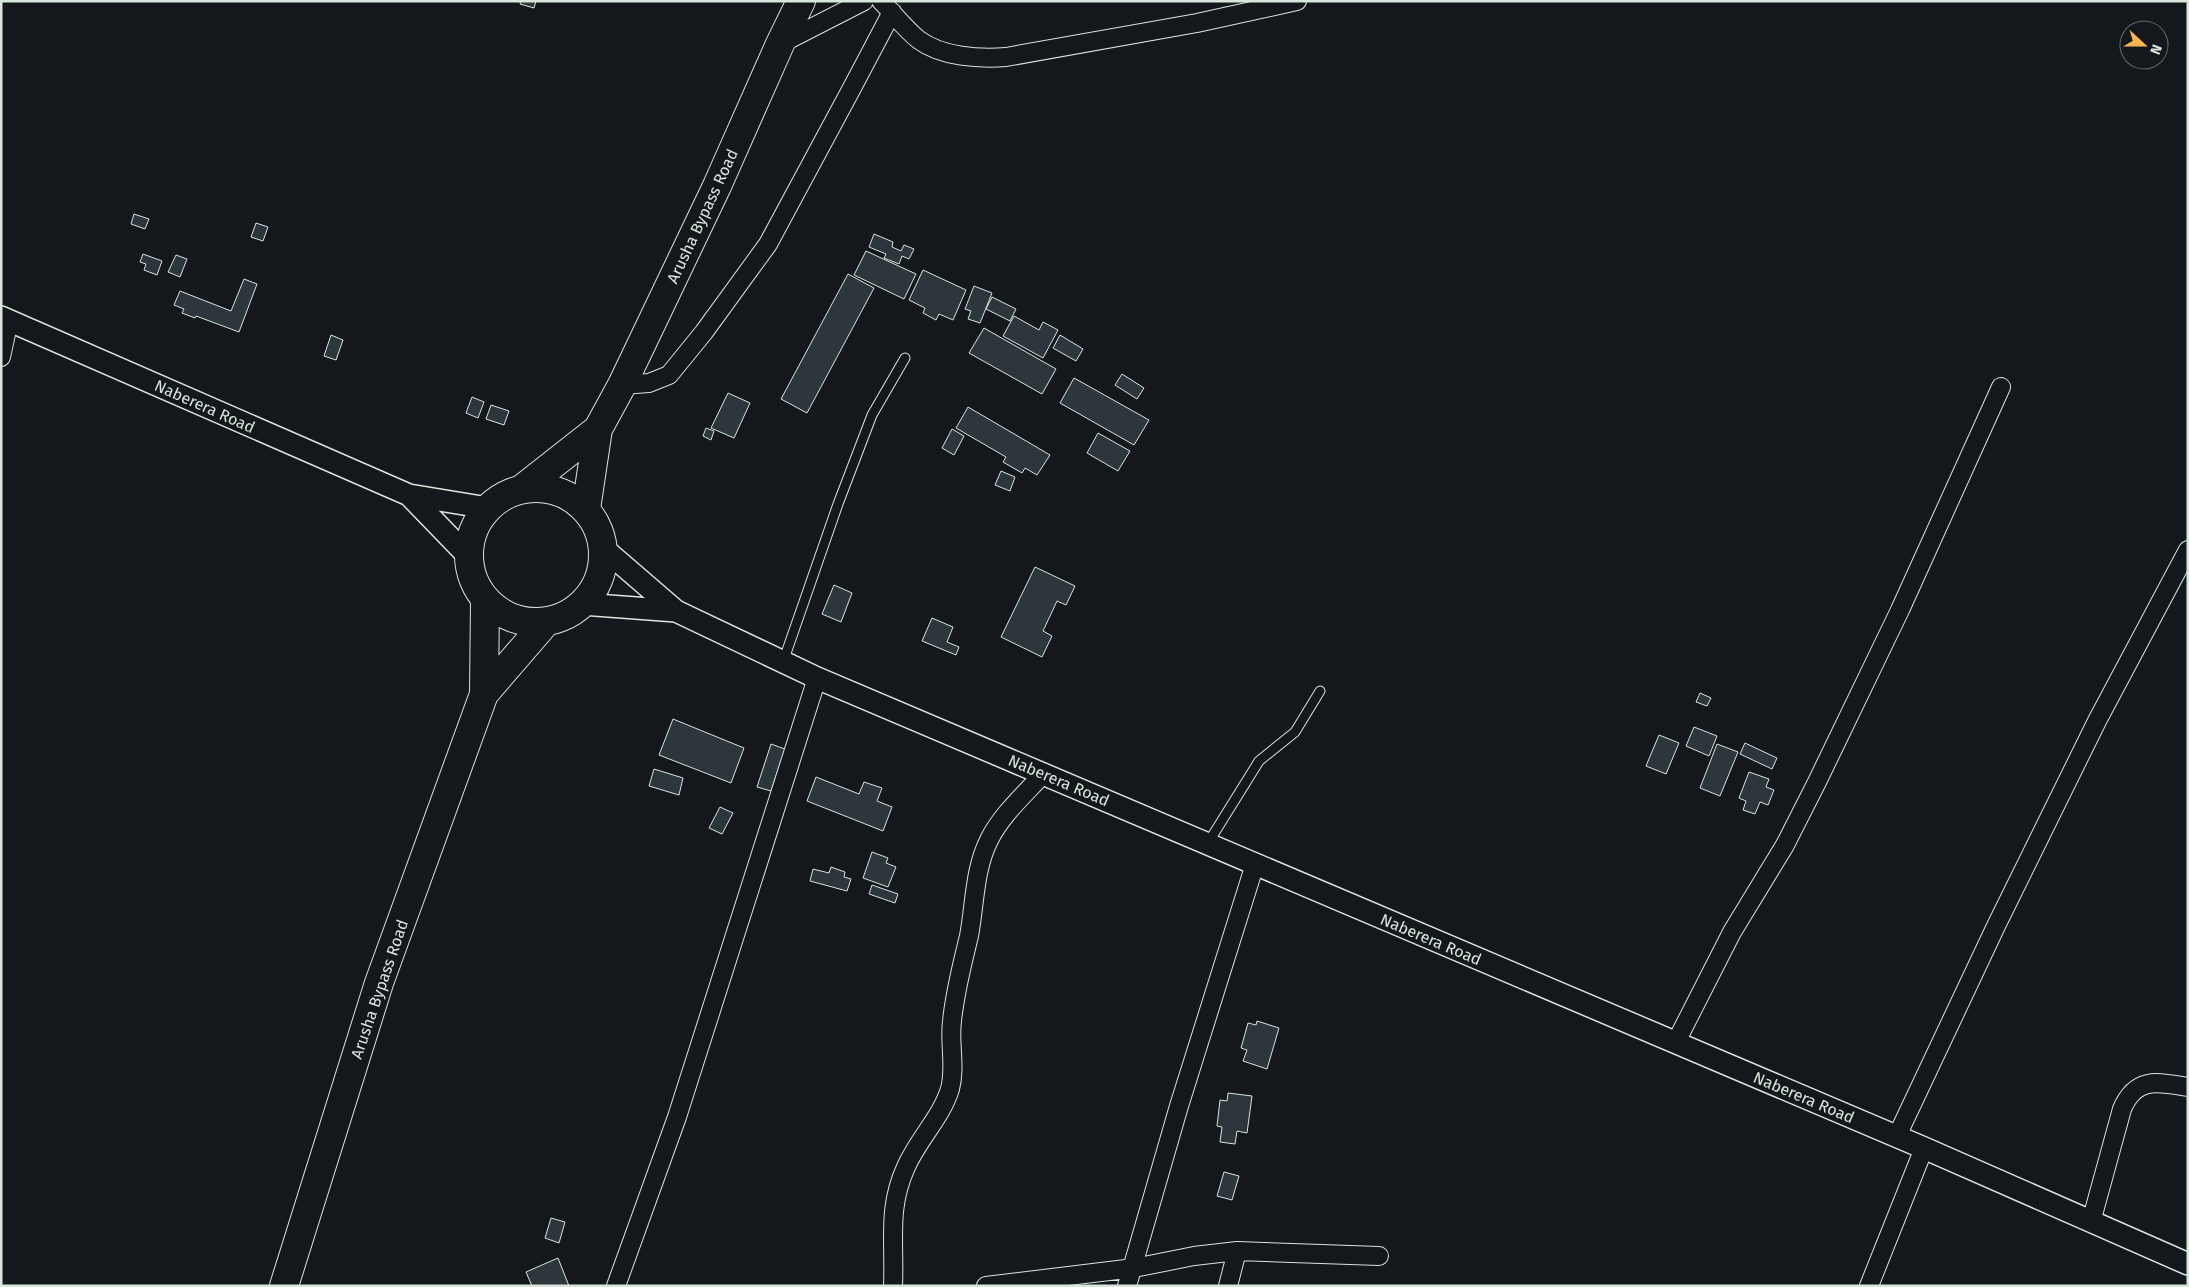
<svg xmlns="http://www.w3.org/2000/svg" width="2189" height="1287" font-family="'Fira Sans',sans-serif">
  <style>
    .building { fill: #2c363c; stroke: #d8e6dc }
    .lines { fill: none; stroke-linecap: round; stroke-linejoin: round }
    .service-casing { stroke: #d8e6dc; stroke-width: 11 }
    .minor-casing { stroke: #d8e6dc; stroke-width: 20 }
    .tertiary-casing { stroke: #d8e6dc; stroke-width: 24 }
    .primary-casing { stroke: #d8e6dc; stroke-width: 30 }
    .service { stroke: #14181c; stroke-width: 9 }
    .minor { stroke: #14181c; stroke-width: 18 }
    .tertiary { stroke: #14181c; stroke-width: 21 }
    .primary { stroke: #14181c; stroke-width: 28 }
    .labels { text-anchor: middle; stroke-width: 4; stroke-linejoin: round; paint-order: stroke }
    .street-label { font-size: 16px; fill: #d8e6dc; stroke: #14181c }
  </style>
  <rect width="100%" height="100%" fill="#14181c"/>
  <path class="building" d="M521 1H536L534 8 520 4Z
    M134 214 149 219 145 229 131 224Z
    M256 223 268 227 263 241 251 237Z
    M874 234 893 242 892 247 901 251 904 245 914 249 909 259 902 256 899 264 884 258 886 254 869 247Z
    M866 251 916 274 904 299 854 275Z
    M143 254 162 261 157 275 144 270 146 264 140 262Z
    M176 255 187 259 180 277 168 272Z
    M923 270 966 290 953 320 939 314 936 320 923 313 925 308 909 300Z
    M848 274 874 288 807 413 781 399Z
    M244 279 257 284 239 332 196 316 195 318 182 313 184 309 174 305 180 291 231 311Z
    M974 286 992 293 980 323 968 319 971 311 965 309Z
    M992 297 1016 309 1010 321 986 309Z
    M1014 316 1039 330 1043 322 1058 330 1043 358 1003 336Z
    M984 328 1056 369 1042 394 969 353Z
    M331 335 343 340 336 360 324 356Z
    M1060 335 1083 349 1076 361 1053 348Z
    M1122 374 1144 388 1137 399 1115 385Z
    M1074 378 1149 420 1134 445 1060 403Z
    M728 393 750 403 734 438 711 428Z
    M472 397 484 402 478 418 466 413Z
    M491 405 509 411 504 425 486 419Z
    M968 407 1050 455 1037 475 1025 468 1022 473 1003 462 1006 457 956 428Z
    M706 428 714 431 711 440 703 436Z
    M952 429 964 436 954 455 942 448Z
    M1098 433 1130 451 1118 471 1087 453Z
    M1001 471 1015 477 1010 491 995 485Z
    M1035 567 1075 586 1066 605 1057 601 1043 631 1052 636 1042 657 1001 637Z
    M834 585 852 593 841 622 822 614Z
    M932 618 953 627 947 642 959 647 956 655 922 641Z
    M1700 693 1711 698 1707 706 1696 702Z
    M673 719 744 748 731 783 659 755Z
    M1694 727 1717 736 1709 756 1686 746Z
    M1659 735 1679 743 1666 774 1646 766Z
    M1745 743 1777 758 1772 769 1740 754Z
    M771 744 785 749 771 791 757 787Z
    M1717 744 1738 752 1720 796 1700 788Z
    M654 769 683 778 679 795 649 786Z
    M1749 772 1769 779 1766 787 1774 790 1768 805 1760 802 1755 814 1743 810 1746 801 1739 798Z
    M816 777 859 794 864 782 882 788 877 801 892 807 883 831 807 801Z
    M720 807 733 813 722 834 709 828Z
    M872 852 888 858 886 863 896 867 888 887 863 878Z
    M831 867 845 872 844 877 851 879 847 891 810 881 813 869 829 873Z
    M872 885 898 894 895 903 869 894Z
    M1257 1021 1279 1028 1267 1069 1243 1061 1247 1050 1241 1048 1248 1023 1256 1025Z
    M1228 1093 1252 1096 1247 1133 1237 1131 1235 1144 1220 1142 1222 1127 1217 1126 1220 1100 1227 1101Z
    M1224 1172 1239 1176 1232 1200 1217 1196Z
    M551 1218 565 1222 559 1243 545 1238Z
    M558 1258 569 1286H532L526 1272Z"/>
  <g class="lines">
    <g class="service-casing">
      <path id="service" d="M783 662 838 504 872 415 905 358
        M1208 843 1259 761 1295 732 1320 691"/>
    </g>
    <g class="minor-casing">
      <path id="minor" d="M881 1C893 13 905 29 919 40 942 57 979 59 1006 57L1197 23 1297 1
        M780 44 864 1
        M1 357 9 320
        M622 385 649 383 669 375 704 332 768 244 853 86 892 12
        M1676 1042 1732 932 1785 845 1817 782 1900 610 2001 387
        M1897 1136 1996 926 2097 721 2188 550
        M2091 1222 2122 1109C2136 1076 2158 1082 2188 1087
        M616 1286 677 1117 817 678
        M893 1286C895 1242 887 1208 906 1167 918 1139 941 1118 950 1089 956 1067 949 1043 952 1021 955 991 962 965 969 936 975 904 974 870 989 840 1001 815 1025 794 1044 773
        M986 1286 1134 1268 1194 1256 1237 1251 1379 1256
        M1127 1286 1179 1106 1255 864
        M1228 1286 1237 1251
        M1869 1286 1924 1148"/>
    </g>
    <g class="tertiary-casing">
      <path id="tertiary" d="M1 317 409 495 488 508
        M409 495 468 556
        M603 548 676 611 817 678 1924 1148 2188 1264
        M582 604 676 611"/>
    </g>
    <g class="primary-casing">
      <path id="primary" d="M469 555a67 67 0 1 1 134 0a67 67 0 1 1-134 0Z
        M523 488 598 429
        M586 509 598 429 622 385 717 186 780 44 801 1
        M484 694 546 622
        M284 1286 379 983 484 694 485 599"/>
    </g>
    <use href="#service" class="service"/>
    <use href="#minor" class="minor"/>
    <use href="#tertiary" class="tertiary"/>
    <use href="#primary" class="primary"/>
  </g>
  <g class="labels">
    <g class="street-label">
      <text transform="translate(702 216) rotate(-65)" y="6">Arusha Bypass Road</text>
      <text transform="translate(205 406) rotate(24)" y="6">Naberera Road</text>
      <text transform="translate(1059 780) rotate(23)" y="6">Naberera Road</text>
      <text transform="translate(1431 939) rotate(23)" y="6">Naberera Road</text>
      <text transform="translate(379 989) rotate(-71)" y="6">Arusha Bypass Road</text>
      <text transform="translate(1804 1097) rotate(23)" y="6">Naberera Road</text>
    </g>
  </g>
  <rect width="2189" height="1287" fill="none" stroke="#d8e6dc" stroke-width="5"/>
  <g transform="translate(2144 45) rotate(111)"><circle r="24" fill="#14181c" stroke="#626a69"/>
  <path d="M0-4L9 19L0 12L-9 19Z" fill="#ffb74d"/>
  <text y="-8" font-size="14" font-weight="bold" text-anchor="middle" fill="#d8e6dc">N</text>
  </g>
</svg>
